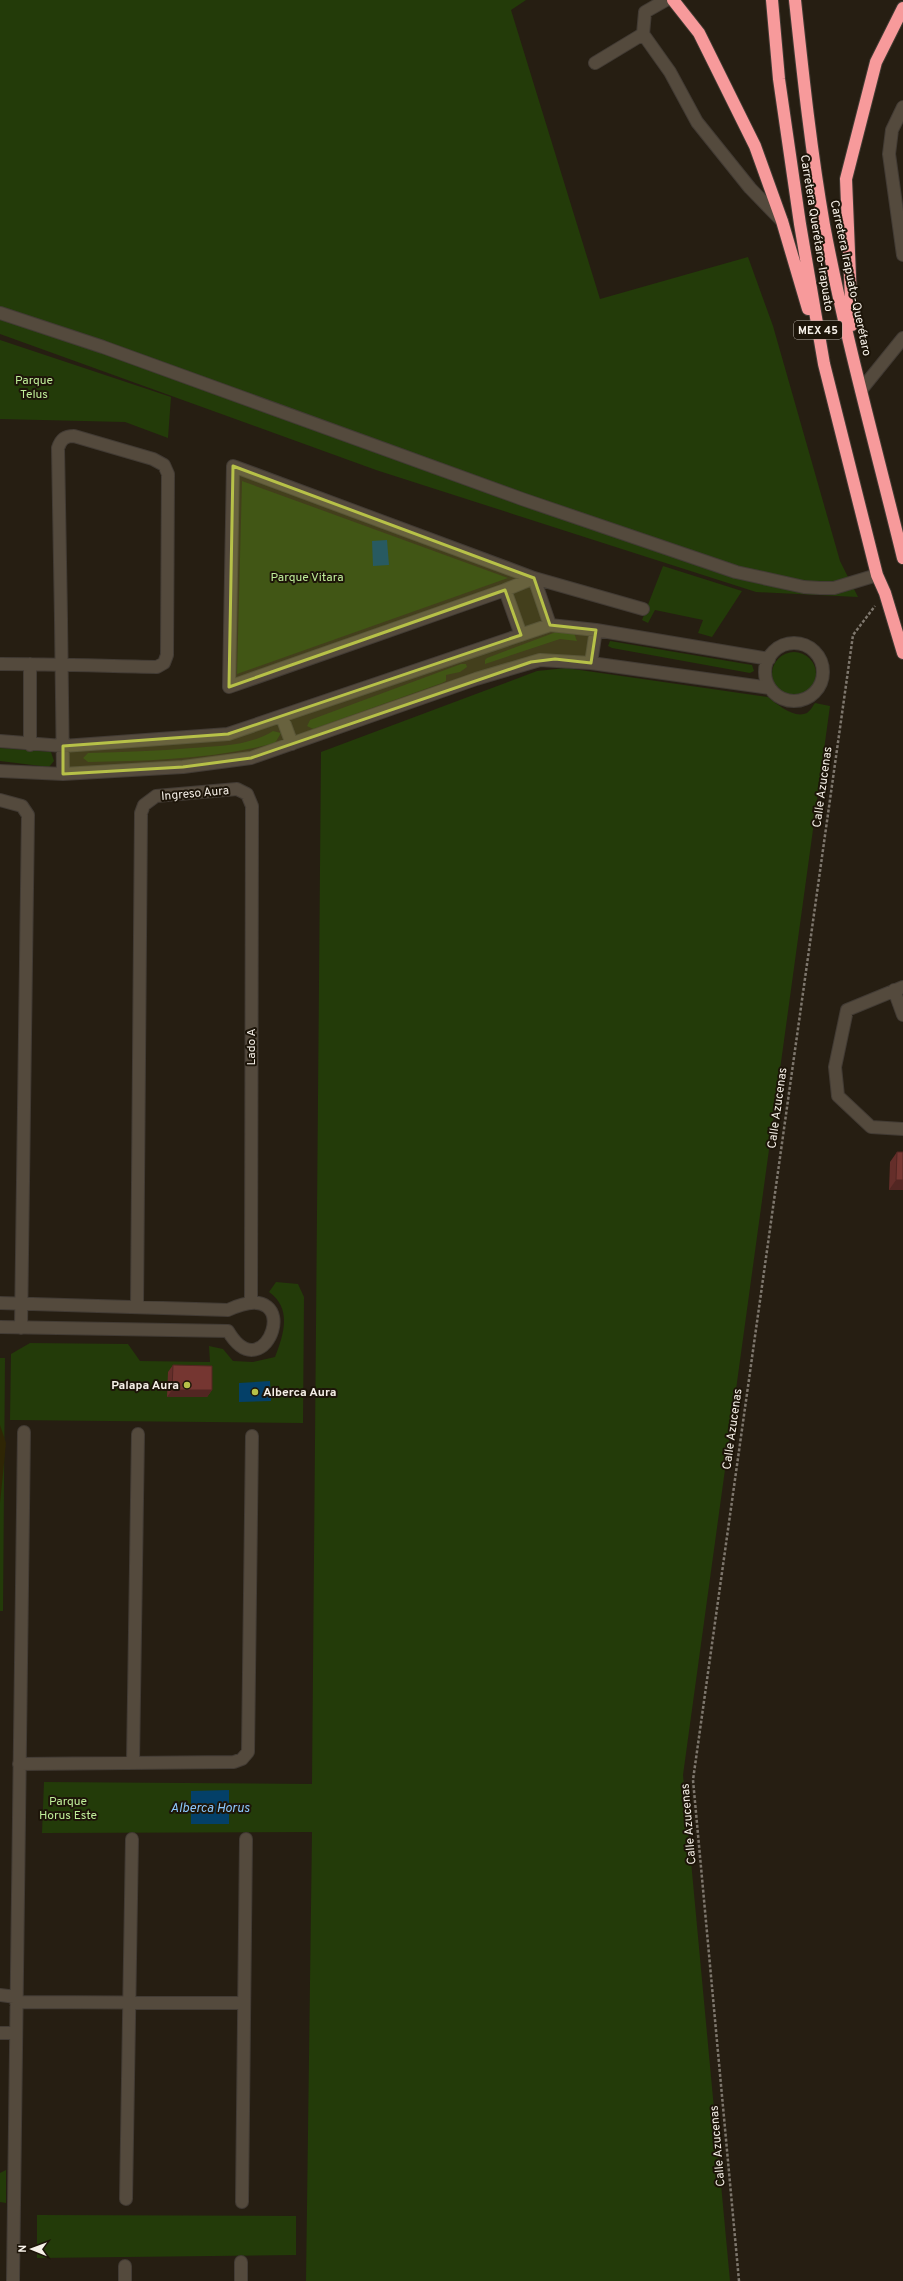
<svg xmlns="http://www.w3.org/2000/svg" width="903" height="2281" font-family="Overpass,sans-serif">
  <style>
    .green { fill: #233b09 }
    .sand { fill: #2f2605 }
    .water { fill: #044068 }
    .lines { fill: none; stroke-linecap: round; stroke-linejoin: round }
    .minor-casing { stroke: #423b34; stroke-width: 14 }
    .highway-casing { stroke: #423b34; stroke-width: 14 }
    .path { stroke: #7e776d; stroke-width: 2.5; stroke-dasharray: 3 2; stroke-linecap: butt }
    .minor { stroke: #544a3d; stroke-width: 12 }
    .highway { stroke: #f79a9b; stroke-width: 12 }
    .wall { fill: #652e2a }
    .shaded-wall { fill: #522622 }
    .building { fill: #753631; stroke: #522622 }
    .marked { fill: #b7c148; fill-opacity: 0.2; stroke: #b7c148; stroke-width: 3; stroke-linejoin: round }
    .poi-dot { fill: #b7c148; stroke: #1d1509; stroke-width: 1.5 }
    .labels { text-anchor: middle; stroke-width: 4; stroke-linejoin: round; paint-order: stroke }
    .shield { fill: #1d1509; stroke: #b5aea5; stroke-width: 1 }
    .shield-label { font-size: 11px; font-weight: bold; fill: #f6f0e8 }
    .street-label { font-size: 12px; fill: #f6f0e8; stroke: #1d1509 }
    .park-label { font-size: 12px; fill: #bfed99; stroke: #1d1509 }
    .poi-label { font-size: 12px; font-weight: bold; fill: #f6f0e8; stroke: #1d1509; text-anchor: end }
    .water-label { font-size: 13px; font-style: italic; fill: #8cc7fb; stroke: #1d1509 }
  </style>
  <rect width="100%" height="100%" fill="#261e12"/>
  <path class="green" d="M0 0H526L511 10 600 299 748 257 773 326 840 561 858 597 756 592 376 470 0 334Z
    M0 340 171 397 168 438 125 422 0 419Z
    M242 481 508 578 237 674Z
    M663 566 742 591 712 637 698 633 703 620 655 610 648 623 642 620Z
    M556 632 574 633 577 641 560 639 485 664V660L487 658Z
    M610 641 752 665 754 671 750 673 612 648 608 646Z
    M772 674a22 22 0 1 1 44 0a22 22 0 1 1-44 0Z
    M461 664H466L467 667 460 672 446 675V681L442 683 313 729 307 726 310 720Z
    M566 668 768 697C777 704 794 719 807 713 810 711 813 706 815 703L830 706 683 1775 730 2281H306L312 1832 42 1833 44 1782 312 1784 321 752 537 671Z
    M273 731 281 733 275 743C214 759 150 761 88 762L83 758 88 753C123 752 157 751 192 748 220 746 249 746 273 731Z
    M0 748 51 752 54 761 49 767 0 761Z
    M276 1282 298 1284 304 1297 303 1423 10 1420 11 1354 30 1343 128 1344 140 1361 210 1362 209 1346 223 1349 233 1361 253 1362 275 1357C284 1334 292 1308 269 1292Z
    M0 1358H5L3 1611H0Z
    M6 2170V2203L0 2202V2173Z
    M37 2215 296 2216V2255L37 2258Z"/>
  <path class="sand" d="M0 1425 6 1443 0 1503Z"/>
  <path class="water" d="M387 540 389 565 373 566 372 541Z
    M270 1381 271 1401 239 1402V1383Z
    M229 1790V1824H191V1791Z"/>
  <g class="lines">
    <g class="minor-casing">
      <path id="minor" d="M666 0 645 12 643 34 670 72 697 122 750 188 782 221
        M595 63 643 34
        M903 107 892 130 889 154 903 255
        M0 313 103 347 522 499 736 572 804 587 820 588H834L877 575
        M861 390 903 338
        M505 590 229 687 233 466 534 578 643 609
        M521 635 505 590 534 578 550 625
        M765 672a29 29 0 1 1 58 0a29 29 0 1 1-58 0Z
        M591 663 596 630
        M0 664C52 664 105 666 157 667L164 663 167 655 168 474 164 465 153 459 74 436C65 436 61 439 58 448 60 557 62 665 63 774
        M30 664V745
        M282 717 292 744
        M0 741 63 746 228 734 550 625 596 630 769 659
        M0 771 63 774 183 767 251 758 476 679 540 660 591 663 770 688
        M0 800 22 806 28 815 21 1328
        M903 987 847 1010 835 1067 838 1096 871 1127 903 1129
        M894 990 903 1015
        M0 1303 228 1310C308 1273 266 1395 228 1331L0 1327
        M137 1307 141 813 144 805 156 796 237 789 247 794 252 806 251 1301
        M133 1763 138 1434
        M19 1764 234 1762 242 1759 248 1752 252 1436
        M0 1995 16 1997
        M16 2002 244 2003
        M0 2033H16
        M126 2199 132 1839
        M242 2202 246 1839
        M13 2281 24 1432
        M125 2281V2266
        M241 2281V2262"/>
    </g>
    <g class="highway-casing">
      <path id="highway" d="M673 0 699 33 755 146 782 221 808 309
        M772 0 779 79 800 224 824 364 877 575 885 593 903 653
        M795 0C803 75 811 151 824 225 845 337 876 447 903 558
        M852 325 846 179 876 62 903 8"/>
    </g>
    <path class="path" d="M739 2281 693 1780 853 635 875 606"/>
    <use href="#minor" class="minor"/>
    <use href="#highway" class="highway"/>
  </g>
  <path class="wall" d="M897 1152H903V1190H889L890 1162Z
    M173 1365 212 1390 207 1397H167L168 1372Z"/>
  <path class="shaded-wall" d="M896 1180H903V1190H889Z
    M172 1390H212L207 1397H167Z"/>
  <path class="building" d="M897 1152H903V1180H896Z
    M173 1365 212 1366V1390H172Z"/>
  <path class="marked" d="M233 466 534 578 550 625 596 630 591 663 555 659 531 662 251 758 183 767 63 774V746L228 734 521 635 505 590 229 687Z"/>
  <g class="poi-dot">
    <circle cx="187" cy="1385" r="4"/>
    <circle cx="255" cy="1392" r="4"/>
  </g>
  <g class="labels">
    <rect class="shield" x="794" y="321" width="48" height="18" rx="3"/>
    <g class="shield-label">
      <text x="818" y="334">MEX 45</text>
    </g>
    <g class="street-label">
      <text transform="translate(817 233) rotate(81)" y="4">Carretera Querétaro-Irapuato</text>
      <text transform="translate(851 278) rotate(78)" y="4">Carretera Irapuato-Querétaro</text>
      <text transform="translate(822 787) rotate(-82)" y="4">Calle Azucenas</text>
      <text transform="translate(195 793) rotate(-5)" y="4">Ingreso Aura</text>
      <text transform="translate(251 1047) rotate(-90)" y="4">Lado A</text>
      <text transform="translate(777 1108) rotate(-82)" y="4">Calle Azucenas</text>
      <text transform="translate(732 1429) rotate(-82)" y="4">Calle Azucenas</text>
      <text transform="translate(688 1824) rotate(-95)" y="4">Calle Azucenas</text>
      <text transform="translate(717 2146) rotate(-95)" y="4">Calle Azucenas</text>
    </g>
    <g class="park-label">
      <text x="34" y="384">Parque<tspan x="34" dy="14">Telus</tspan></text>
      <text x="307" y="581">Parque Vitara</text>
      <text x="68" y="1805">Parque<tspan x="68" dy="14">Horus Este</tspan></text>
    </g>
    <g class="poi-label">
      <text x="179" y="1389">Palapa Aura</text>
      <text x="263" y="1396" text-anchor="start">Alberca Aura</text>
    </g>
    <g class="water-label">
      <text x="210" y="1812">Alberca Horus</text>
    </g>
  </g>
  <g transform="translate(32 2249) rotate(271)" stroke="#1d1509" stroke-width="3" paint-order="stroke">
  <path d="M0-3L7 15L0 10L-7 15Z" fill="#f6f0e8"/>
  <text y="-6" font-size="11" font-weight="bold" text-anchor="middle" fill="#f6f0e8">N</text>
  </g>
</svg>
